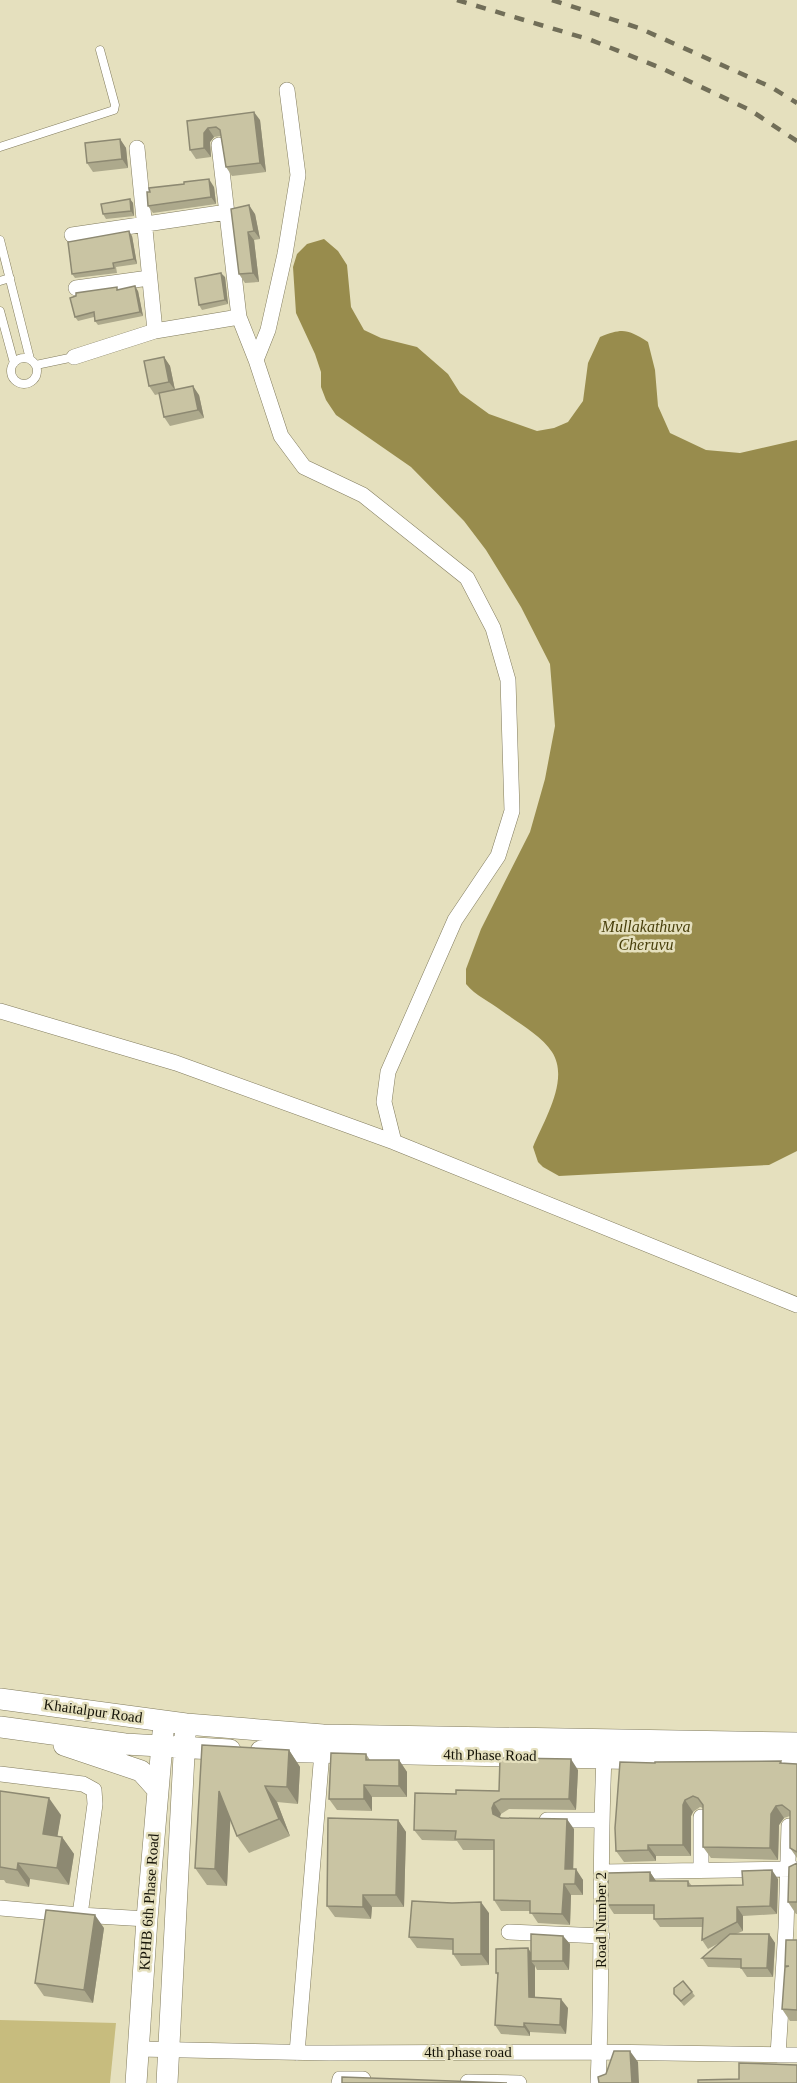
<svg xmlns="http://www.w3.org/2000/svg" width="797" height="2083" viewBox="0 0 797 2083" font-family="Georgia,serif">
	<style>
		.green { fill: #c7bc7e }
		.water { fill: #988c4d }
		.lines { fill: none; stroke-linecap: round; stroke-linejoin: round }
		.lane-casing { stroke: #827c5e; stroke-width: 9 }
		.street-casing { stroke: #827c5e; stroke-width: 16 }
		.secondary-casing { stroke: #827c5e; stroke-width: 22 }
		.lane { stroke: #fff; stroke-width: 8 }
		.street { stroke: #fff; stroke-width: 15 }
		.secondary { stroke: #fff; stroke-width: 21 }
		.rail { stroke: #716e58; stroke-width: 4.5; stroke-dasharray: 10 10; stroke-linecap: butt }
		.wall { fill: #ada98c }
		.shaded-wall { fill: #8d8972 }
		.building { fill: #c9c4a3; stroke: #8d8972; stroke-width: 1.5 }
		.labels { text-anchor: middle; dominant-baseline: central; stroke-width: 5; stroke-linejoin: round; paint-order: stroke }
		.street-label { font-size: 15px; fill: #161408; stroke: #e5e0be }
		.water-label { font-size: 16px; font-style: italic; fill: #483f0b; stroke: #e5e0be }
	</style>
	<rect width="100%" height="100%" fill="#e5e0be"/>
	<!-- green -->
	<path class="green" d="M0 2020 116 2023 110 2083H0Z"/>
	<!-- water -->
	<path class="water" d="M324 239 338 251 347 265 351 307 364 330 381 338 417 347 448 374 460 393 489 414 537 431 554 428 568 422 583 401 588 363 600 337C623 328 627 329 648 342L655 370 658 406 670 433 706 450 740 453 797 440V1151L769 1165 559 1176 543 1167 538 1162 533 1147C544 1120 570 1080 552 1052 542 1036 517 1022 502 1011 489 1001 476 996 466 984V969L481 929 530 832 545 779 555 726 550 664 521 607 486 550 464 521 411 467 336 415 326 400 321 387V372L315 354 296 313 293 267 297 254 307 244Z"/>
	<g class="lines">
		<!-- lane casing -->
		<g class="lane-casing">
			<path id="lane" d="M0 147 114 110 115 105 100 50
				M0 240 30 359
				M0 281 10 278
				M0 311 14 363
				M11 371a13 13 0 1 1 26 0a13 13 0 1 1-26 0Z
				M36 365 74 357"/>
		</g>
		<!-- street casing -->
		<g class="street-casing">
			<path id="street" d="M219 145 239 317 256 360 281 436 304 467 363 495 467 578 493 628 508 680 512 811 498 856 455 920 388 1072 384 1102 394 1142
				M137 148 155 331 239 317
				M72 235 227 212
				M76 288 149 278
				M74 357 155 331
				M256 360 268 330 285 254 298 175 287 90
				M0 1011 176 1063 394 1142 797 1305
				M0 1774 83 1784 94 1790 95 1804 80 1915
				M547 1820H601
				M701 1870V1817
				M602 1872 797 1869
				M0 1908 80 1915 147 1919
				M509 1932 602 1936
				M139 2049 329 2053 599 2052 797 2055
				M297 2053 322 1752
				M778 2055 786 1928 789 1826
				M468 2082 519 2083
				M339 2083 340 2079H363
				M598 2083C603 1975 599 1866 604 1758"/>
		</g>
		<!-- secondary casing -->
		<g class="secondary-casing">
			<path id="secondary" d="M0 1699 186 1724 323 1735 797 1743
				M0 1727 125 1744 230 1750
				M64 1745 141 1771 158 1790
				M261 1751 702 1760H797
				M136 2083 147 1919 163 1733
				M167 2083 185 1736"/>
		</g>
		<!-- lane -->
		<use href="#lane" class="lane"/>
		<!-- street -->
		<use href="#street" class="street"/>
		<!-- secondary -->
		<use href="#secondary" class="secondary"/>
		<!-- rail -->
		<path class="rail" d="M457 0 591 40 661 68 750 110 797 141
			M552 0 639 28 771 87 797 103"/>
	</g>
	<!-- wall -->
	<path class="wall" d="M260 120 266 172 232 176 226 167 221 136 214 137 210 142 211 157 196 159 190 150 187 121Z
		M120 139 126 148 128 168 93 172 87 163Z
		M214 187 216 204 153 213 148 206Z
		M130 199 133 203 134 216 106 219 103 214Z
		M231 209 255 214 260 239 254 240 259 282 245 283 239 274Z
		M132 236 137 264 116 267 117 273 75 278 72 274Z
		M225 277 228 304 202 310 199 305Z
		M118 290 138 291 143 316 98 325 95 321 94 317 78 321 75 317Z
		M164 357 170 366 175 390 199 395 204 418 170 426 164 417 159 394 155 395 149 386Z
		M202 1745 289 1750 300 1767 298 1804 277 1802 290 1836 249 1853 237 1836 230 1819 227 1886 207 1885 195 1868Z
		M366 1754 370 1760H399L407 1772V1797H372V1811L337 1810 329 1799Z
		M781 1761 782 1763 797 1764V1858L790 1848V1816L784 1818 779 1825 778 1860 711 1858 703 1847V1808L700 1807 693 1812 691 1816V1856H656V1861L624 1862 616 1851 655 1763Z
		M578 1770 576 1810 509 1809 501 1814 500 1817 574 1829 573 1869 583 1880V1895H571L570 1925 538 1923 530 1911H501L494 1900V1850H463L457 1841 422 1840 414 1830 456 1794 499 1791Z
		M0 1791 61 1815 57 1836 62 1837 74 1854 69 1885 30 1879 29 1887 6 1883 4 1880H0Z
		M398 1820 406 1832 404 1907H372L371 1919 335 1917 327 1906Z
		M797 1863V1914H796L788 1902Z
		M650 1872 656 1881H688L692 1886 743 1885 778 1879 777 1914 743 1916V1931L736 1934H769L775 1943 773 1977H747L741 1968 708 1967 702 1958 721 1942 708 1949 702 1940 703 1927H660L654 1919V1914H614L608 1905Z
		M489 1913V1965L461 1966 453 1954V1950L417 1948 409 1937Z
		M104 1928 93 2003 44 1996 35 1983Z
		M563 1936 570 1944 569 1970H537L535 1966V1997L568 2008 566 2034 530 2032V2036L501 2034 495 2025 498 1976 496 1973 531 1952Z
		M797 1940V2021H790L782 2009 786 1967 785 1966Z
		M692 1992 695 1996 684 2006 674 1994Z"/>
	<!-- shaded-wall -->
	<path class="shaded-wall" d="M254 112 260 120 266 172 260 163Z
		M208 128 214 137 210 142 211 157 204 148V133Z
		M120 139 126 148 128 168 122 159Z
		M209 179 214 187 216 204 211 197Z
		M130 199 133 203 134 216 131 211Z
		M249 205 255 214 260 239 254 231Z
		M129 231 132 236 137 264 134 259Z
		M248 232 254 240 259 282 253 273Z
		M221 273 225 277 228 304 225 300Z
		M135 286 138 291 143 316 140 312Z
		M164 357 170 366 175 390 169 382Z
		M193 386 199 395 204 418 198 410Z
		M289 1750 300 1767 298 1804 287 1787Z
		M571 1759 578 1770 576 1810 569 1799Z
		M399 1760 407 1772V1797L399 1786Z
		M364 1785 372 1797V1811L364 1799Z
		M265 1786 277 1802 290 1836 279 1819Z
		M219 1791 231 1808 227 1886 215 1869Z
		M49 1798 61 1815 55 1851 43 1834Z
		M685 1800 693 1812 691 1816V1856L683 1845V1805Z
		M494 1803 501 1814 499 1818 493 1814 492 1808Z
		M776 1806 784 1818 779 1825 778 1860 770 1848 771 1814Z
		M567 1819 574 1829 573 1880 565 1869Z
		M398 1820 406 1832 404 1907 396 1895Z
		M62 1837 74 1854 69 1885 57 1868Z
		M648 1845 656 1856V1861L648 1850Z
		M18 1863 30 1879 29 1887 17 1870Z
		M576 1869 583 1880V1895L575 1884Z
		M772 1870 778 1879 777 1914 770 1906Z
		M650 1872 656 1881H650Z
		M564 1884 571 1895 570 1925 562 1914Z
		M363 1895 372 1907 371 1919 363 1907Z
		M481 1902 489 1913V1965L481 1954Z
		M737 1907 743 1916V1931L737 1922Z
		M95 1915 104 1928 93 2003 84 1990Z
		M769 1934 775 1943 773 1977 767 1968Z
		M563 1936 570 1944 569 1970 563 1961Z
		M528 1948 534 1957 531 1961 535 1966V2006L529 1997Z
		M561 1999 568 2008 566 2034 560 2025Z
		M524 2023 530 2032V2036L524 2027Z
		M630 2051 638 2062 639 2083H632Z"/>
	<!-- building -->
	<path class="building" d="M254 112 260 163 226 167 220 130 216 127 208 128 204 133V148L190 150 187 121Z
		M120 139 122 159 87 163 85 143Z
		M209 179 211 197 148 206 147 192H150L149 188 184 184V182Z
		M130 199 131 211 103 214 101 204Z
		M249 205 254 231 248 232 253 273 239 274 231 209Z
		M129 231 134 259 113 263 114 268 72 274 68 242Z
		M221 273 225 300 199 305 195 278Z
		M135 286 140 312 95 321 94 312 75 317 70 298 76 296V293L117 287V290Z
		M164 357 169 382 149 386 144 361Z
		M193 386 198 410 164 417 159 393Z
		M202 1745 289 1750 287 1787 265 1786 279 1819 237 1836 219 1791 215 1869 195 1868Z
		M331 1753 366 1754V1760H399V1786L364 1785V1799H329Z
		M500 1758 571 1759 569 1799H501L494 1803 492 1808 493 1814 501 1818 567 1819 565 1869H576L575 1884H564L562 1914 530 1913V1901L494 1900V1840L455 1839 456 1831 414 1830 415 1793 456 1794V1790L499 1791Z
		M781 1761 780 1763 797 1764V1852L790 1848V1811L782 1805 776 1806 771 1814 770 1848 703 1847V1805L698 1798 693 1796 685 1800 683 1805V1845H648V1850L616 1851 615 1828 620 1762 655 1763V1762Z
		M0 1791 49 1798 43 1834 62 1837 57 1868 18 1863 17 1870 0 1867Z
		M328 1818 398 1820 396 1895H363V1907L327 1906Z
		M797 1863V1902H788L789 1867Z
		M772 1870 770 1906 737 1907V1922L702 1940 703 1918 654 1919V1905H608V1873L650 1872V1881H688V1886L743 1885 742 1871Z
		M412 1901 452 1903 481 1902V1954H453V1939L409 1937Z
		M46 1910 95 1915 84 1990 35 1983Z
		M531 1934 563 1936V1961H531Z
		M730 1934H769L767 1968H741V1959L702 1958Z
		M786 1940H797V2010L782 2009 785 1967 789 1966H785Z
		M528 1948 529 1997 561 1999 560 2025 524 2023V2027L495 2025 498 1973H496V1949Z
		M683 1981 692 1992 681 2001 674 1994V1988Z
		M614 2051H630L632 2083H599L598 2077 606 2074Z
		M739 2063 797 2065V2083H698V2080L739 2079Z
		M342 2077 507 2083H342Z"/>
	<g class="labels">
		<!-- street labels -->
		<g class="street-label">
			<text transform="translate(93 1711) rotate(8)">Khaitalpur Road</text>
			<text transform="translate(490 1755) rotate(1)">4th Phase Road</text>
			<text transform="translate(149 1902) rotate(-86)">KPHB 6th Phase Road</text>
			<text transform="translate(601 1920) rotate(-90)">Road Number 2</text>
			<text x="468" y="2052">4th phase road</text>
		</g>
		<!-- water labels -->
		<g class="water-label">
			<text x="646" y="926">Mullakathuva<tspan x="646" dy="18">Cheruvu</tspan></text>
		</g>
	</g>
</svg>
